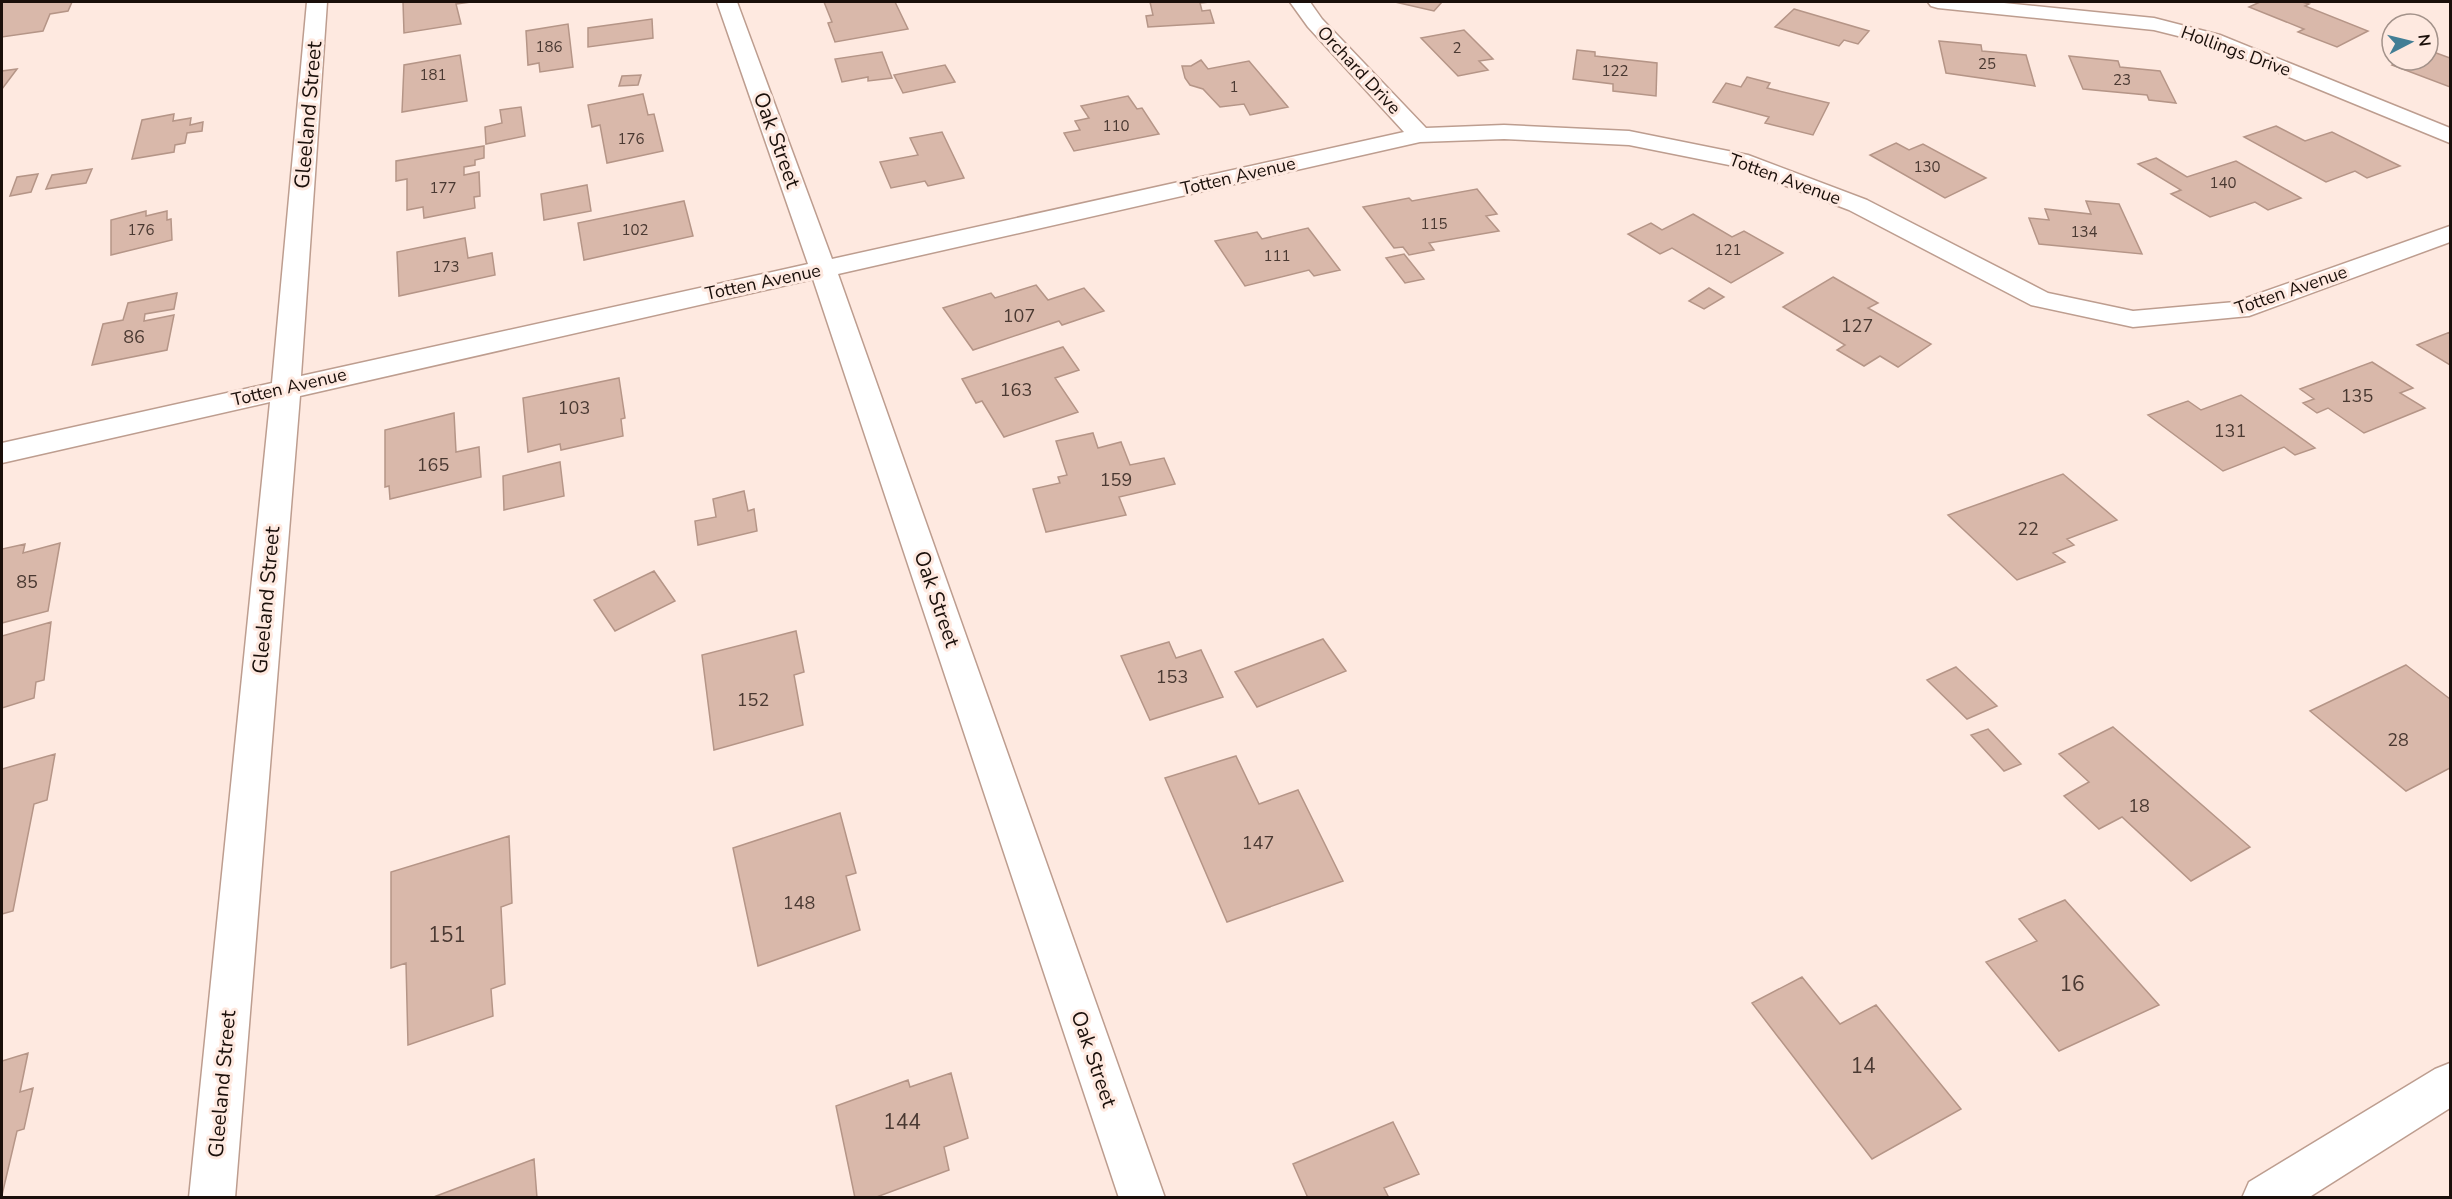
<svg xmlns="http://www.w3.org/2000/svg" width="2452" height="1199" viewBox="0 0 2452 1199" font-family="'Nunito Sans',sans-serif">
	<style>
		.building { fill: #d9b8aa; stroke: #b59587; stroke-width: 1.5 }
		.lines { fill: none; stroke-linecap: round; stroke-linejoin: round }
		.minor-casing { stroke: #bd9d8f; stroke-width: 3 }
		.minor { fill: #fff; fill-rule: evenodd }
		.labels { text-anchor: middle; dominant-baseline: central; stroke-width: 6; stroke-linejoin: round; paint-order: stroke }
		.far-number-label { font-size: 15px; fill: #4a3932 }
		.far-street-label { font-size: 18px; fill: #1a0f0a; stroke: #fee9e0 }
		.number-label { font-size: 18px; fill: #4a3932 }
		.street-label { font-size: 21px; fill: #1a0f0a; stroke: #fee9e0 }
		.near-number-label { font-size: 21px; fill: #4a3932 }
	</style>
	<rect width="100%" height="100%" fill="#fee9e0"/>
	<!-- building -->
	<path class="building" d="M2 2H72L68 11 50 14 43 31 2 37Z
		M403 2H471L456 4 461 24 404 33Z
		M824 2H895L908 29 835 42 828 23 832 22Z
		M1150 2H1210L1200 3 1202 11 1210 10 1214 23 1148 27 1146 16 1153 15Z
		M1395 2H1442L1434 11Z
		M2260 2H2302L2309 4 2305 6 2368 31 2337 47 2298 32 2304 29 2249 7Z
		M1794 9 1869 31 1858 44 1844 40 1839 46 1775 27Z
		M652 19 653 38 588 47V28Z
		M568 24 573 67 540 72 539 63 528 65 526 31Z
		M1464 30 1493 59 1479 61 1488 70 1458 76 1421 38Z
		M1939 41 1981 45 1982 51 2026 55 2035 86 1946 73Z
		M1577 50 1595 52V56L1657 63 1656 96 1613 91V84L1573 79Z
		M2428 50 2450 58V87L2392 65 2399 60H2428Z
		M882 52 892 78 868 81V77L842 82 835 59Z
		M460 55 467 101 402 112 404 65Z
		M2069 56 2118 61 2120 67 2160 71 2176 103 2149 100 2147 95 2083 89Z
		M1201 60 1208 69 1249 61 1288 107 1250 115 1244 104 1220 107 1203 89 1190 85 1185 78 1182 66H1191Z
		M945 65 955 82 903 93 894 75Z
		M17 69 2 89V71Z
		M641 75 638 85 619 86 622 76Z
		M1747 77 1770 83 1767 88 1829 103 1813 135 1765 123 1769 117 1713 102 1726 83 1741 87Z
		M643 94 648 115 654 114 663 151 607 163 600 125 592 127 588 105Z
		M1128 96 1137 109 1142 108 1159 134 1074 151 1064 133 1080 130 1075 121 1089 118 1081 106Z
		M521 107 525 136 486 144 485 127 502 123 500 110Z
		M174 114 173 121 191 118 190 125 203 122 202 131 187 133 185 143 175 145 174 152 132 159 142 120Z
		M2276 126 2305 141 2332 132 2400 166 2367 178 2355 171 2326 182 2244 137Z
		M942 132 964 178 928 186 925 181 891 188 880 162 918 155 910 138Z
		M1896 143 1909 150 1923 144 1986 178 1945 198 1870 155Z
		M484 146V158L475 160V165L464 167V175L479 172 480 196 474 197 475 208 424 218 423 207 407 210V179L396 181V161Z
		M2156 158 2187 177 2236 161 2301 198 2268 210 2255 202 2210 217 2171 194 2181 190 2138 164Z
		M92 169 86 183 46 189 52 175Z
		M38 174 31 192 10 196 17 177Z
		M587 185 591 211 544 220 541 194Z
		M1477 189 1497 214 1486 216 1499 231 1429 243 1434 250 1409 255 1403 247 1394 248 1363 207 1409 198 1412 201Z
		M684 201 693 236 584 260 578 223Z
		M2086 201 2119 204 2142 254 2039 244 2029 218 2049 220 2045 209 2091 214Z
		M146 211V216L167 211V220L171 219 172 240 111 255V220Z
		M1693 214 1732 237 1744 231 1783 253 1731 283 1672 248 1660 254 1628 234 1651 223 1662 230Z
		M1308 228 1340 270 1314 276 1309 270 1245 286 1215 241 1257 232 1262 239Z
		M465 238 468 258 492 253 495 275 399 296 397 252Z
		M1404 254 1424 279 1405 283 1386 258Z
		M1833 277 1878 303 1868 308 1931 344 1898 367 1880 356 1864 366 1837 350 1845 345 1783 307Z
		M1036 285 1048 300 1084 288 1104 311 1062 325 1059 321 973 350 943 308 991 293 995 298Z
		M1709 288 1724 297 1704 309 1689 301Z
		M177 293 174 309 145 314 144 321 174 315 167 350 92 365 103 324 123 320 128 303Z
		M2450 332V365L2417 345Z
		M1063 347 1079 370 1055 378 1078 412 1004 437 982 401 976 403 962 379Z
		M2372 362 2413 388 2400 393 2425 408 2364 433 2328 408 2317 413 2303 403 2314 399 2300 389Z
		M619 378 625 418 621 419 623 436 561 450 560 444 528 452 523 398Z
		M2241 395 2315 448 2295 455 2284 447 2223 471 2148 415 2188 401 2201 410Z
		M454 413 456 452 479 447 481 477 390 499 389 486 385 487V430Z
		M1093 433 1098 448 1121 442 1130 465 1164 458 1175 484 1119 497 1126 515 1046 532 1033 489 1060 483 1058 477 1067 475 1056 441Z
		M560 462 564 496 504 510 503 476Z
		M2063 474 2117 520 2067 539 2074 545 2053 553 2065 562 2017 580 1948 515Z
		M744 491 748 511 754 509 757 531 698 545 695 521 716 517 713 499Z
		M60 543 48 611 2 623V549L25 544 23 553Z
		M654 571 675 601 615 631 594 600Z
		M51 622 44 680 36 682 34 698 2 708V636Z
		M796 631 804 672 794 675 803 725 714 750 702 655Z
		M1323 639 1346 671 1257 707 1235 672Z
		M1169 642 1176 658 1201 650 1223 697 1150 720 1121 656Z
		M2406 665 2450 699V768L2406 791 2310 711Z
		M1956 667 1997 706 1967 719 1927 680Z
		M2113 727 2250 847 2191 881 2122 817 2099 829 2064 796 2089 782 2059 754Z
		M1988 729 2021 764 2004 771 1971 735Z
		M55 754 47 800 34 804 13 911 2 914V769Z
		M1236 756 1259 804 1298 790 1343 881 1227 922 1165 778Z
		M840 813 856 873 846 876 860 930 758 966 733 848Z
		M509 836 512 903 501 907 505 984 491 989 493 1016 408 1045 406 963 391 968V872Z
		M2065 900 2159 1005 2059 1051 1986 962 2037 941 2019 919Z
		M1802 977 1840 1024 1876 1005 1961 1109 1872 1159 1752 1003Z
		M28 1053 20 1092 33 1088 24 1129 17 1131 2 1195V1061Z
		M951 1073 968 1138 944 1147 949 1170 874 1198H855L836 1106 908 1080 910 1087Z
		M1393 1122 1419 1174 1384 1188 1389 1198H1308L1293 1164Z
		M534 1159 537 1198H431Z"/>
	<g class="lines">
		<!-- minor casing -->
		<g class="minor-casing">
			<path id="minor" d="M307 2H327L301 376 808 264 717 2H737L832 259 1404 132 1308 27 1290 2H1310L1322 19 1426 128 1504 125 1629 131 1748 155 1867 200 2048 293 2133 311 2235 302 2450 226V242L2249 316 2133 327 2031 305 1849 210 1734 166 1629 145 1504 139 1420 142 838 274 1165 1198H1119L813 279 300 396 235 1198H189L270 402 2 463V443L272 383Z
				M1928 2H1994L2154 18 2220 35 2450 128V143L2206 43 2154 30 1938 8 1931 6Z
				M2450 1063V1108L2308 1198H2242L2249 1182 2435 1069Z"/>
		</g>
		<!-- minor -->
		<use href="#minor" class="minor"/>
	</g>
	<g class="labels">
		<!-- far-number labels -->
		<g class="far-number-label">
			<text x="549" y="47">186</text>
			<text x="1457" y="48">2</text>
			<text x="1987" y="64">25</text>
			<text x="1615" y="71">122</text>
			<text x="433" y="75">181</text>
			<text x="2122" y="80">23</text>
			<text x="1234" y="87">1</text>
			<text x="1116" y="126">110</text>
			<text x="631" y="139">176</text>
			<text x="1927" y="167">130</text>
			<text x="2223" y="183">140</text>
			<text x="443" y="188">177</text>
			<text x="1434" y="224">115</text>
			<text x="141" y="230">176</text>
			<text x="635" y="230">102</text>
			<text x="2084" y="232">134</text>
			<text x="1728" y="250">121</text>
			<text x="1277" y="256">111</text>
			<text x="446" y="267">173</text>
		</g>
		<!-- far-street labels -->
		<g class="far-street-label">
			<text transform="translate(2236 51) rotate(20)">Hollings Drive</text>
			<text transform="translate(1359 70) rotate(47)">Orchard Drive</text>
			<text transform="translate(1238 176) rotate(-13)">Totten Avenue</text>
			<text transform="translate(1785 179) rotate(20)">Totten Avenue</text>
			<text transform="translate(763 282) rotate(-12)">Totten Avenue</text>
			<text transform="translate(2291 290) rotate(-19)">Totten Avenue</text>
			<text transform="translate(289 387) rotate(-13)">Totten Avenue</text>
		</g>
		<!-- number labels -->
		<g class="number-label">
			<text x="1019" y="316">107</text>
			<text x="1857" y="326">127</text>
			<text x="134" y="337">86</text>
			<text x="1016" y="390">163</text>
			<text x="2357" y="396">135</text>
			<text x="574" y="408">103</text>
			<text x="2230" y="431">131</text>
			<text x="433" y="465">165</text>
			<text x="1116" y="480">159</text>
			<text x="2028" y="529">22</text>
			<text x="27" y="582">85</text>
			<text x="1172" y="677">153</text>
			<text x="753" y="700">152</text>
			<text x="2398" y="740">28</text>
			<text x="2139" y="806">18</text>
			<text x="1258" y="843">147</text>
			<text x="799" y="903">148</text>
		</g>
		<!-- street labels -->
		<g class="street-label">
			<text transform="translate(308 115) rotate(-85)">Gleeland Street</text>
			<text transform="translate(777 140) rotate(70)">Oak Street</text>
			<text transform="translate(937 599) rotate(71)">Oak Street</text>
			<text transform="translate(266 600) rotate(-85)">Gleeland Street</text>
			<text transform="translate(1094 1059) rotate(71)">Oak Street</text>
			<text transform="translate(222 1084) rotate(-85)">Gleeland Street</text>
		</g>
		<!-- near-number labels -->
		<g class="near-number-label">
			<text x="447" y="935">151</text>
			<text x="2072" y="984">16</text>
			<text x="1863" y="1066">14</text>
			<text x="902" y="1122">144</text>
		</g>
	</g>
	<!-- border -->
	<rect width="2452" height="1199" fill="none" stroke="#1a0f0a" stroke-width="6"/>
	<!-- north arrow -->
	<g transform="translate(2410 42) rotate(83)"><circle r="28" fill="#fee9e0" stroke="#a3928a" stroke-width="1.5"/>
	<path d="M0-4.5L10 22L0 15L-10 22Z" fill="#427e95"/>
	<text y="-9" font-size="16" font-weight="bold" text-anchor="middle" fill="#1a0f0a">N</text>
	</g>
</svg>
